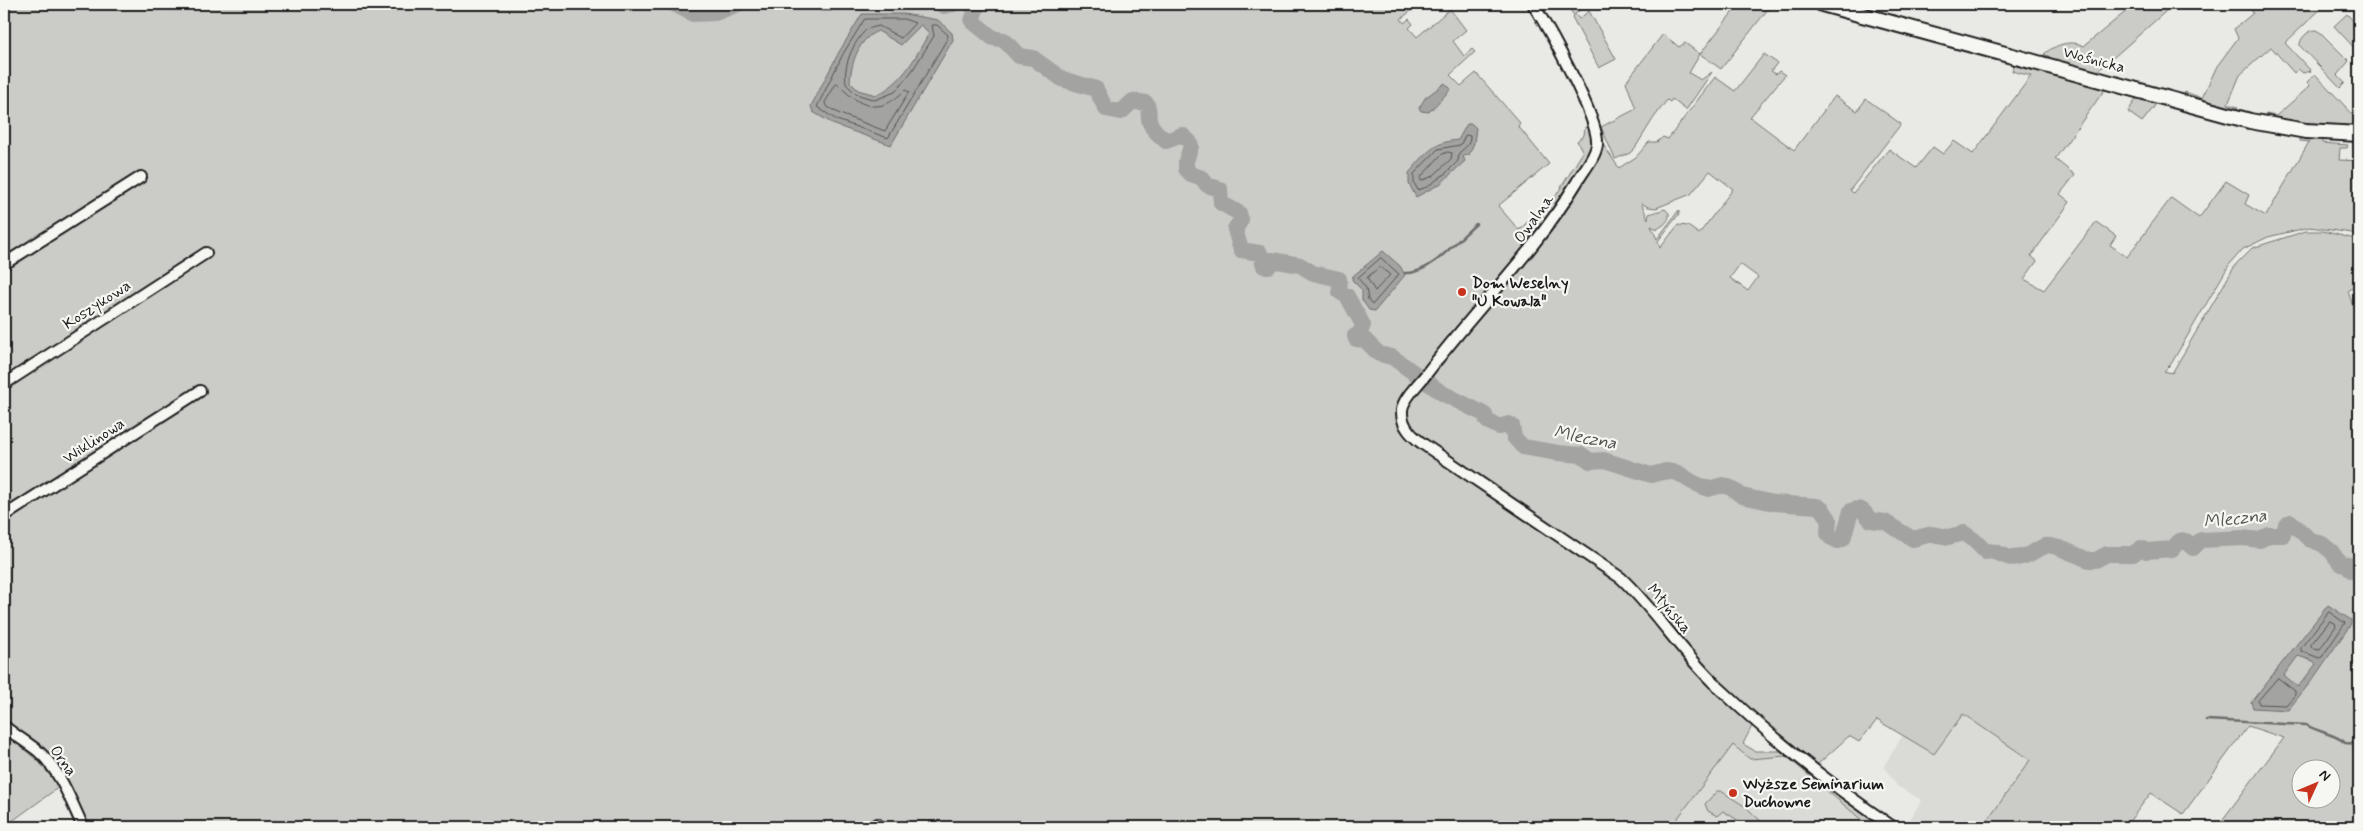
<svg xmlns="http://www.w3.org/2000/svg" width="2363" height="831" viewBox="0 0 2363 831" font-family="Mynerve,sans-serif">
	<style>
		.built { fill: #dadad6 }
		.green { fill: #cbcbc7; stroke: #747472; fill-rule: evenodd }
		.water { fill: #a3a3a1; stroke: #6d6d6c; fill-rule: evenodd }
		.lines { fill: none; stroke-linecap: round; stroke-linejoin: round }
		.shore { stroke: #525251; stroke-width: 1 }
		.stream { stroke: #6d6d6c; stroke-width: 2.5 }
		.river { stroke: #a3a3a1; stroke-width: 16 }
		.street-casing { stroke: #1c1c1c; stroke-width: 14 }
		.secondary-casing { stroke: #1c1c1c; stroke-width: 18 }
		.street { stroke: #f6f6f2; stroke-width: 10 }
		.secondary { stroke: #f6f6f2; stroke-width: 14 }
		.poi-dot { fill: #c8321e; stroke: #f6f6f2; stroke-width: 2 }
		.labels { text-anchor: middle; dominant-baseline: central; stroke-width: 4.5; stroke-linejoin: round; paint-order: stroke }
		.street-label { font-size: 16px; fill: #1c1c1c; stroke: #f6f6f2 }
		.poi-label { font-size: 16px; font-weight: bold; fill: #1c1c1c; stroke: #f6f6f2; text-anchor: start }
		.water-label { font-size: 18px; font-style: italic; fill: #525251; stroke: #f6f6f2 }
	</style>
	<rect width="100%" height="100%" fill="#e9e9e5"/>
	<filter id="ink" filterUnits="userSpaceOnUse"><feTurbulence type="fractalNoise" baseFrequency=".02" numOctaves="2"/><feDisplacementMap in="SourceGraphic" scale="10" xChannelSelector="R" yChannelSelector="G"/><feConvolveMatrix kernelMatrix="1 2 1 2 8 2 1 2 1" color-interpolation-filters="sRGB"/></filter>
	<g filter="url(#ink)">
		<!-- built -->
		<path class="built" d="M1963 714 2031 760 1983 827H1905L1922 800 1897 786 1884 766 1903 735 1934 754Z
			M1733 744 1751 759 1786 756 1870 827H1610Z"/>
		<!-- green -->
		<path class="green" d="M4 4H1417L1418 5 1401 19 1404 23 1409 19 1413 24 1409 28 1417 37 1450 9 1466 30 1453 41 1464 56 1472 49 1475 52 1450 75 1461 86 1476 73 1520 123 1518 126 1549 164 1498 206 1519 230 1537 213 1547 218 1533 238 1524 236 1532 243 1600 140 1619 168 1636 157 1649 142H1657L1663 137 1668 139 1715 77 1735 91 1764 54 1777 63 1771 71 1776 74 1779 71 1785 75 1750 117 1794 150 1835 96 1857 111 1866 99 1901 124 1850 190 1853 193 1889 149 1916 168 1933 147 1943 154 1954 141 1973 154 2031 76 2012 71 2014 64 2105 89 2055 159 2075 175 2060 194 2070 202 2031 256 2037 261 2024 279 2044 290 2096 222 2116 236 2110 245 2127 257 2171 198 2199 218 2226 181 2249 195 2245 204 2266 216 2309 142 2300 141V137L2322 140V143L2348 145 2347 148H2340L2339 160 2359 161V234L2310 227 2268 237 2243 249 2229 265 2171 364 2164 371 2172 373 2236 264 2252 248 2306 231H2323L2359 240V284L2348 291 2359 325V827H2217L2284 738 2248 726 2183 814 2151 793 2125 827H1983L2030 760 1963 714 1934 754 1877 720 1859 742 1849 736 1817 765 1755 713 1750 719 1754 722 1743 744 1755 751H1787L1834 791 1885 827H1870L1786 756 1750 759 1733 745 1671 827H87L65 782 4 721ZM1710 171 1733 189 1699 234 1688 226 1678 225 1660 248 1658 241 1679 214V210L1657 239 1651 226 1657 229C1664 225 1670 221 1669 213L1665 209 1649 214 1648 219 1641 203 1648 207 1656 208 1691 194ZM1740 264 1758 277 1748 291 1730 278ZM2300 768H2330V798H2300Z
			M1565 4H1587L1575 14 1579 19 1589 11 1616 59 1599 68 1572 17 1574 15Z
			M1739 4H1772L1721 69 1700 54 1689 73 1701 80 1712 72 1686 110 1672 99 1670 102 1667 100 1653 119 1635 148 1630 153 1615 159 1601 127 1636 109 1626 82 1663 34 1679 47 1685 43 1700 54Z
			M2135 4H2174L2097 72 2042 57 2043 55 2050 57 2044 54C2055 45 2070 39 2084 46Z
			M2256 4H2326L2285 43 2311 71 2303 73 2298 69 2294 73 2271 47 2240 75 2228 104 2238 107 2236 110 2183 96 2185 92 2202 98 2217 66 2238 38 2234 29 2253 13 2251 9Z
			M2347 14 2359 27V53L2334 26Z
			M2316 30 2321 33 2349 61 2337 75 2345 83 2340 88 2300 46C2299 39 2308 30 2316 30Z
			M2315 74 2359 121V128L2296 123 2265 117 2266 114 2276 116 2310 86 2307 82Z
			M2137 97 2155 102 2154 107 2142 122 2128 112Z
			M1585 127H1589L1592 140 1590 149 1554 211 1551 210 1549 207 1583 152 1577 141 1584 135Z
			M4 732 39 762 59 787 4 827Z
			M1717 791H1721L1746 807 1767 827H1749L1723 811 1717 816 1708 811 1705 804Z"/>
		<!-- water -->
		<path class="water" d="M862 14H904L938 20 952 33 953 40 891 145 835 125 813 112 811 106 839 52ZM921 25 929 33C915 58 903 83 876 95L858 90 850 82C851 63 859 38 878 31L901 45Z
			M1445 83 1451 89 1429 112 1421 111 1419 108 1425 98Z
			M1467 124H1472L1476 128 1474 143 1469 155 1463 156 1465 161 1440 184 1416 197 1409 184V173C1425 155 1432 142 1458 140Z
			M1383 251 1400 266 1405 275 1375 311 1369 310 1362 300V290L1352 280 1353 276Z
			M2328 605 2351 620V624L2313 679 2288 710 2253 708 2251 702ZM2298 656 2313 661 2316 664 2298 687 2284 675Z"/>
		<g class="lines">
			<!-- shore -->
			<path class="shore" d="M865 19H904L915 23 901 38 879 26 867 29C853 42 843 65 846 84L856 94 875 100 895 92 912 71 934 36 932 25H937L948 35 947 39 888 138 837 120 817 107 843 54Z
				M837 83C859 107 879 117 905 90L909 92 885 131 840 114 826 106 825 103Z
				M1466 135 1470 136C1470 146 1465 147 1459 153L1458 161 1446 173 1427 187 1418 190 1414 183V174L1438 149 1460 145Z
				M1448 152 1452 153 1451 159 1433 176 1421 181V177L1441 155Z
				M1381 258 1399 274 1372 305 1368 300 1366 288 1358 278Z
				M1380 267 1390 275 1375 291 1367 278Z
				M2329 612 2345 623 2322 657 2319 658 2301 651V648Z
				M2330 621 2335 623 2336 626 2320 649 2312 648 2311 645Z
				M2278 678 2295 691V695L2286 705 2259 704 2258 701Z"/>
			<!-- stream -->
			<path class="stream" d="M1405 273C1430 275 1458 239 1476 224
				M2206 720 2306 725C2316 731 2340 736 2345 743L2359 744"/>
			<!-- river -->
			<path class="river" d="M674 4 693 14 715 13 738 4
				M824 4H829
				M941 4 944 6 953 4
				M970 4 976 9 972 21 993 38 1004 40 1019 56 1033 58 1062 79 1096 89 1106 109 1121 112 1133 101 1146 103C1150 109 1148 113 1149 119 1150 128 1160 136 1166 141L1182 135 1189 141 1191 146 1186 161V169L1191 174 1202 178 1207 185 1220 189 1221 203 1239 213 1241 220 1235 229 1241 250 1260 253 1264 266H1269L1272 260 1300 265 1313 273 1339 279 1340 292 1347 296 1363 325 1360 333 1355 336 1356 339 1365 340 1379 354 1392 357 1442 393 1480 412 1485 415 1487 421 1499 427 1509 424 1512 426 1514 437 1523 447 1558 453 1582 455 1590 461 1604 460 1651 475 1666 471 1678 473 1692 482 1708 489 1723 485 1731 488 1742 496 1774 503 1817 506 1823 510 1829 519 1828 533 1830 537 1838 541 1843 539 1851 511C1862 505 1865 514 1871 520L1885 522 1913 539 1932 534 1948 537 1964 533 1974 540 1986 552C1995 549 2003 557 2012 558 2027 558 2033 551 2045 546 2053 543 2080 557 2089 560H2096L2107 554H2133L2141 548 2147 551 2172 549C2182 538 2181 537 2193 548L2201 540 2243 538 2260 540 2269 535H2283L2286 525 2291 522 2309 539 2322 544 2331 551 2340 563 2348 564 2351 570 2359 573"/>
			<!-- street casing -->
			<g class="street-casing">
				<path id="street" d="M1533 4C1548 28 1600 120 1597 145 1595 158 1583 171 1577 182 1534 253 1477 307 1427 373 1420 383 1403 398 1402 410 1401 426 1412 436 1423 444L1621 578C1656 611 1682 653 1717 686 1771 737 1832 786 1893 827
					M4 264 141 177
					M4 384 206 253
					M4 516 200 391
					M4 726C14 735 27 742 38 751 60 770 71 801 83 827
					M872 827 877 824 879 827"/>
			</g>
			<!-- secondary casing -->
			<g class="secondary-casing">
				<path id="secondary" d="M1822 4 2250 121 2306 131 2359 134"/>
			</g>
			<!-- street -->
			<use href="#street" class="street"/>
			<!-- secondary -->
			<use href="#secondary" class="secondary"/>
		</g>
	</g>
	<!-- markers -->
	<g class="poi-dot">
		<circle cx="1462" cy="292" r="5"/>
		<circle cx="1733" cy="793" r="5"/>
	</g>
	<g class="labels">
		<!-- street labels -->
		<g class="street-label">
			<text transform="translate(2094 60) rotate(15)">Wośnicka</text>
			<text transform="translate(1534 219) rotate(-54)">Owalna</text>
			<text transform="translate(97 305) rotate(-33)">Koszykowa</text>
			<text transform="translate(94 441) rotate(-33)">Wiklinowa</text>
			<text transform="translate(1669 609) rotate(50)">Młyńska</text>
			<text transform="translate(63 761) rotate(54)">Orna</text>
		</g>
		<!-- poi labels -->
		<g class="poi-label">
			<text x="1472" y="283">Dom Weselny<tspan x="1472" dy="18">"U Kowala"</tspan></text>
			<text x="1743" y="784">Wyższe Seminarium<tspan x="1743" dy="18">Duchowne</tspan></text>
		</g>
		<!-- water labels -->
		<g class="water-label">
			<text transform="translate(1585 438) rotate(11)">Mleczna</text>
			<text transform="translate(2235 519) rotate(-6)">Mleczna</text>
		</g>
	</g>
	<!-- margin -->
	<rect width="2363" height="831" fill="none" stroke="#f6f6f2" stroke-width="20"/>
	<rect x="10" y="10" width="2343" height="811" fill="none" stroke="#1c1c1c" stroke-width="2" filter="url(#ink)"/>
	<!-- north arrow -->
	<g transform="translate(2316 784) rotate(46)"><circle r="24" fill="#f6f6f2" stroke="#9f9f9c"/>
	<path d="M0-4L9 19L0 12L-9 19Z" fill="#c8321e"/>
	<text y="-8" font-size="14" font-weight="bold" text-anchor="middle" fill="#1c1c1c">N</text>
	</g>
</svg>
